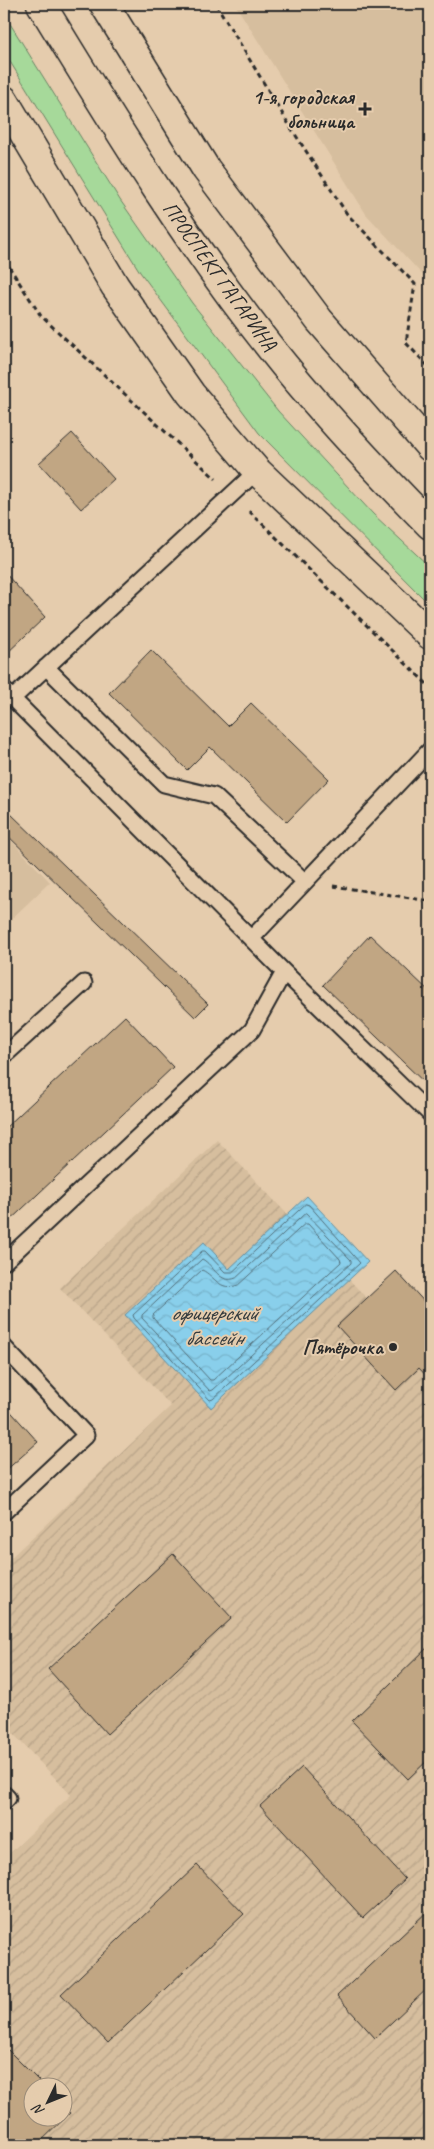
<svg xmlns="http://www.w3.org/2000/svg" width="434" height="2149" viewBox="0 0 434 2149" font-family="Caveat,sans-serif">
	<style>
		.built { fill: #d6be9e }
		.industrial { fill: url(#industrial-furrows); fill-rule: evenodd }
		.green { fill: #a6d99a; stroke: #688262 }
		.water { fill: url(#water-waves); stroke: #638d9e }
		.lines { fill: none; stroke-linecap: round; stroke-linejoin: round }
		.shore { stroke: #516d78; stroke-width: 1 }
		.building { fill: #c1a683; stroke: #2b2b2b }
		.service-casing { stroke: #2b2b2b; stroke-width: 19 }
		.minor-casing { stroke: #2b2b2b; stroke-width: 31 }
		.primary-casing { stroke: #2b2b2b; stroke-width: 31 }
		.path { stroke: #2b2b2b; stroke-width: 3; stroke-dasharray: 5 4; stroke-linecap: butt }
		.service { stroke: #e5ccad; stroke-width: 15 }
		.minor { stroke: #e5ccad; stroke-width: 28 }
		.primary { stroke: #e5ccad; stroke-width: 28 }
		.poi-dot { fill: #2b2b2b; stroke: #e5ccad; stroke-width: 2 }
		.labels { text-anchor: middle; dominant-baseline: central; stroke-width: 4; stroke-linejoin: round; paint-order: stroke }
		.poi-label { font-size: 21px; font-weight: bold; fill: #2b2b2b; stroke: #e5ccad; text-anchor: end }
		.street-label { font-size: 21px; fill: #2b2b2b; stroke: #e5ccad }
		.water-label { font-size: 22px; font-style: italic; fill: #343b3e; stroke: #e5ccad }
	</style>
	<defs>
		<pattern id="industrial-furrows" width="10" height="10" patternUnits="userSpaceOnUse" patternTransform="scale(1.25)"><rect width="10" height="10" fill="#d6be9e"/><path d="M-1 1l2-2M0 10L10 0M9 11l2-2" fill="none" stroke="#b8a388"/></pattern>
		<pattern id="water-waves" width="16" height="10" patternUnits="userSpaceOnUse" patternTransform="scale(1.25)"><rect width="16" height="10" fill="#89cfeb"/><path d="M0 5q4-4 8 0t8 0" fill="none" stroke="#76b2ca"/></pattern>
	</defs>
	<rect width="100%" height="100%" fill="#e5ccad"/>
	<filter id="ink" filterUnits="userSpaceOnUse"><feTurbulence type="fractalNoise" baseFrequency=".02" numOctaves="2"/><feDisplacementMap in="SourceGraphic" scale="10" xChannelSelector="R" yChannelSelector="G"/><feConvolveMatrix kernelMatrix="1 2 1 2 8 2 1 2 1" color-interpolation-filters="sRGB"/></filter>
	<g filter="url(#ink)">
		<!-- built -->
		<path class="built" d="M235 4H430V283L366 214Z
			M4 833 50 882 4 926Z"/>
		<!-- industrial -->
		<path class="industrial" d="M217 1140 430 1365V2145H4V1859L71 1795 4 1724V1564L171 1406 60 1288ZM32 2086H62V2116H32Z"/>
		<!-- green -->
		<path class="green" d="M4 14 120 200 192 303 278 411 373 514 430 567V605L259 433 140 272 4 52Z"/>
		<!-- water -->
		<path class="water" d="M307 1196 368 1262 211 1408 125 1315 204 1242 229 1269Z"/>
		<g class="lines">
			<!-- shore -->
			<path class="shore" d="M306 1204 309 1205 360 1263 213 1399 210 1400 134 1318 133 1315 202 1251H205L225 1272H232Z
				M306 1213 351 1260V1263L213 1390 210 1391 142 1318V1315L202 1259C214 1265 219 1285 236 1278Z
				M305 1224H308L340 1259 341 1262 213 1380H210L153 1318V1315L202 1270C215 1276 219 1292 238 1285Z"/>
		</g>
		<!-- building -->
		<path class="building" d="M72 433 114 479 81 509 39 463Z
			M4 572 45 617 4 656Z
			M151 650 228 726 251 703 329 779 287 822 210 747 187 770 109 693Z
			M11 814 208 1004 195 1017 4 832V821Z
			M370 935 430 992V1088L323 985Z
			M125 1016 173 1067 4 1226V1129Z
			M396 1271 430 1308V1380L419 1368 396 1390 337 1326Z
			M4 1404 38 1442 4 1472Z
			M173 1554 232 1618 107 1734 48 1669Z
			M430 1645V1758L408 1779 352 1721Z
			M302 1767 405 1879 363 1918 260 1806Z
			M197 1865 244 1914 108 2043 61 1994Z
			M430 1909V1986L375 2038 337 1996Z
			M8 2050 44 2086H32V2116H62V2105L70 2113 37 2145H4V2055Z"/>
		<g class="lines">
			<!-- service casing -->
			<g class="service-casing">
				<path id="service" d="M46 667 164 784 214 796 305 882
					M4 690 284 972 430 1114
					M12 699 257 471
					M251 939 430 750
					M4 1056 84 983
					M4 1262 252 1030 284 972
					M4 1347 86 1435 4 1512
					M4 1794 8 1798 4 1802"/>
			</g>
			<!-- minor casing -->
			<g class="minor-casing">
				<path id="minor" d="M4 100 115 286 191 394 257 471 430 635"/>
			</g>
			<!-- primary casing -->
			<g class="primary-casing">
				<path id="primary" d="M41 4C116 127 193 253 284 365 330 421 380 474 430 525
					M104 4 206 169 319 320 430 447"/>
			</g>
			<!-- path -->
			<path class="path" d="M216 4 291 128 347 214 415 284 406 343 430 368
				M4 259 41 316 216 479
				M249 511 430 687
				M333 886 430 901"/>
			<!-- service -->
			<use href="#service" class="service"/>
			<!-- minor -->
			<use href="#minor" class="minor"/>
			<!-- primary -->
			<use href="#primary" class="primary"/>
		</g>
	</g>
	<!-- markers -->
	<g class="poi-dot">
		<path d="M362.5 101.5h5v5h5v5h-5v5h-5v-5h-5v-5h5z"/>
		<circle cx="393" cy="1347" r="5"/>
	</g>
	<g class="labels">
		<!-- poi labels -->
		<g class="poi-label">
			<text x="354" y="97">1-я городская<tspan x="354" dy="24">больница</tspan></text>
			<text x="383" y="1347">Пятёрочка</text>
		</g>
		<!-- street labels -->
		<g class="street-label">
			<text transform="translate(220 276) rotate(54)">ПРОСПЕКТ ГАГАРИНА</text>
		</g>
		<!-- water labels -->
		<g class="water-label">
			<text x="214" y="1313">офицерский<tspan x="214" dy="25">бассейн</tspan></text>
		</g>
	</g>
	<!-- margin -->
	<rect width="434" height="2149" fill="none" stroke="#e5ccad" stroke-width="20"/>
	<rect x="10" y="10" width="414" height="2129" fill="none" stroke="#2b2b2b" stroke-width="2" filter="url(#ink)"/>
	<!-- north arrow -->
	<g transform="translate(48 2102) rotate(227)"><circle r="24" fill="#e5ccad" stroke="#9b8c79"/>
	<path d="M0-4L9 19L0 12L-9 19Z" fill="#2b2b2b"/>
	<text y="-8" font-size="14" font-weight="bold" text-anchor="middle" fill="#2b2b2b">N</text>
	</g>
</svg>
